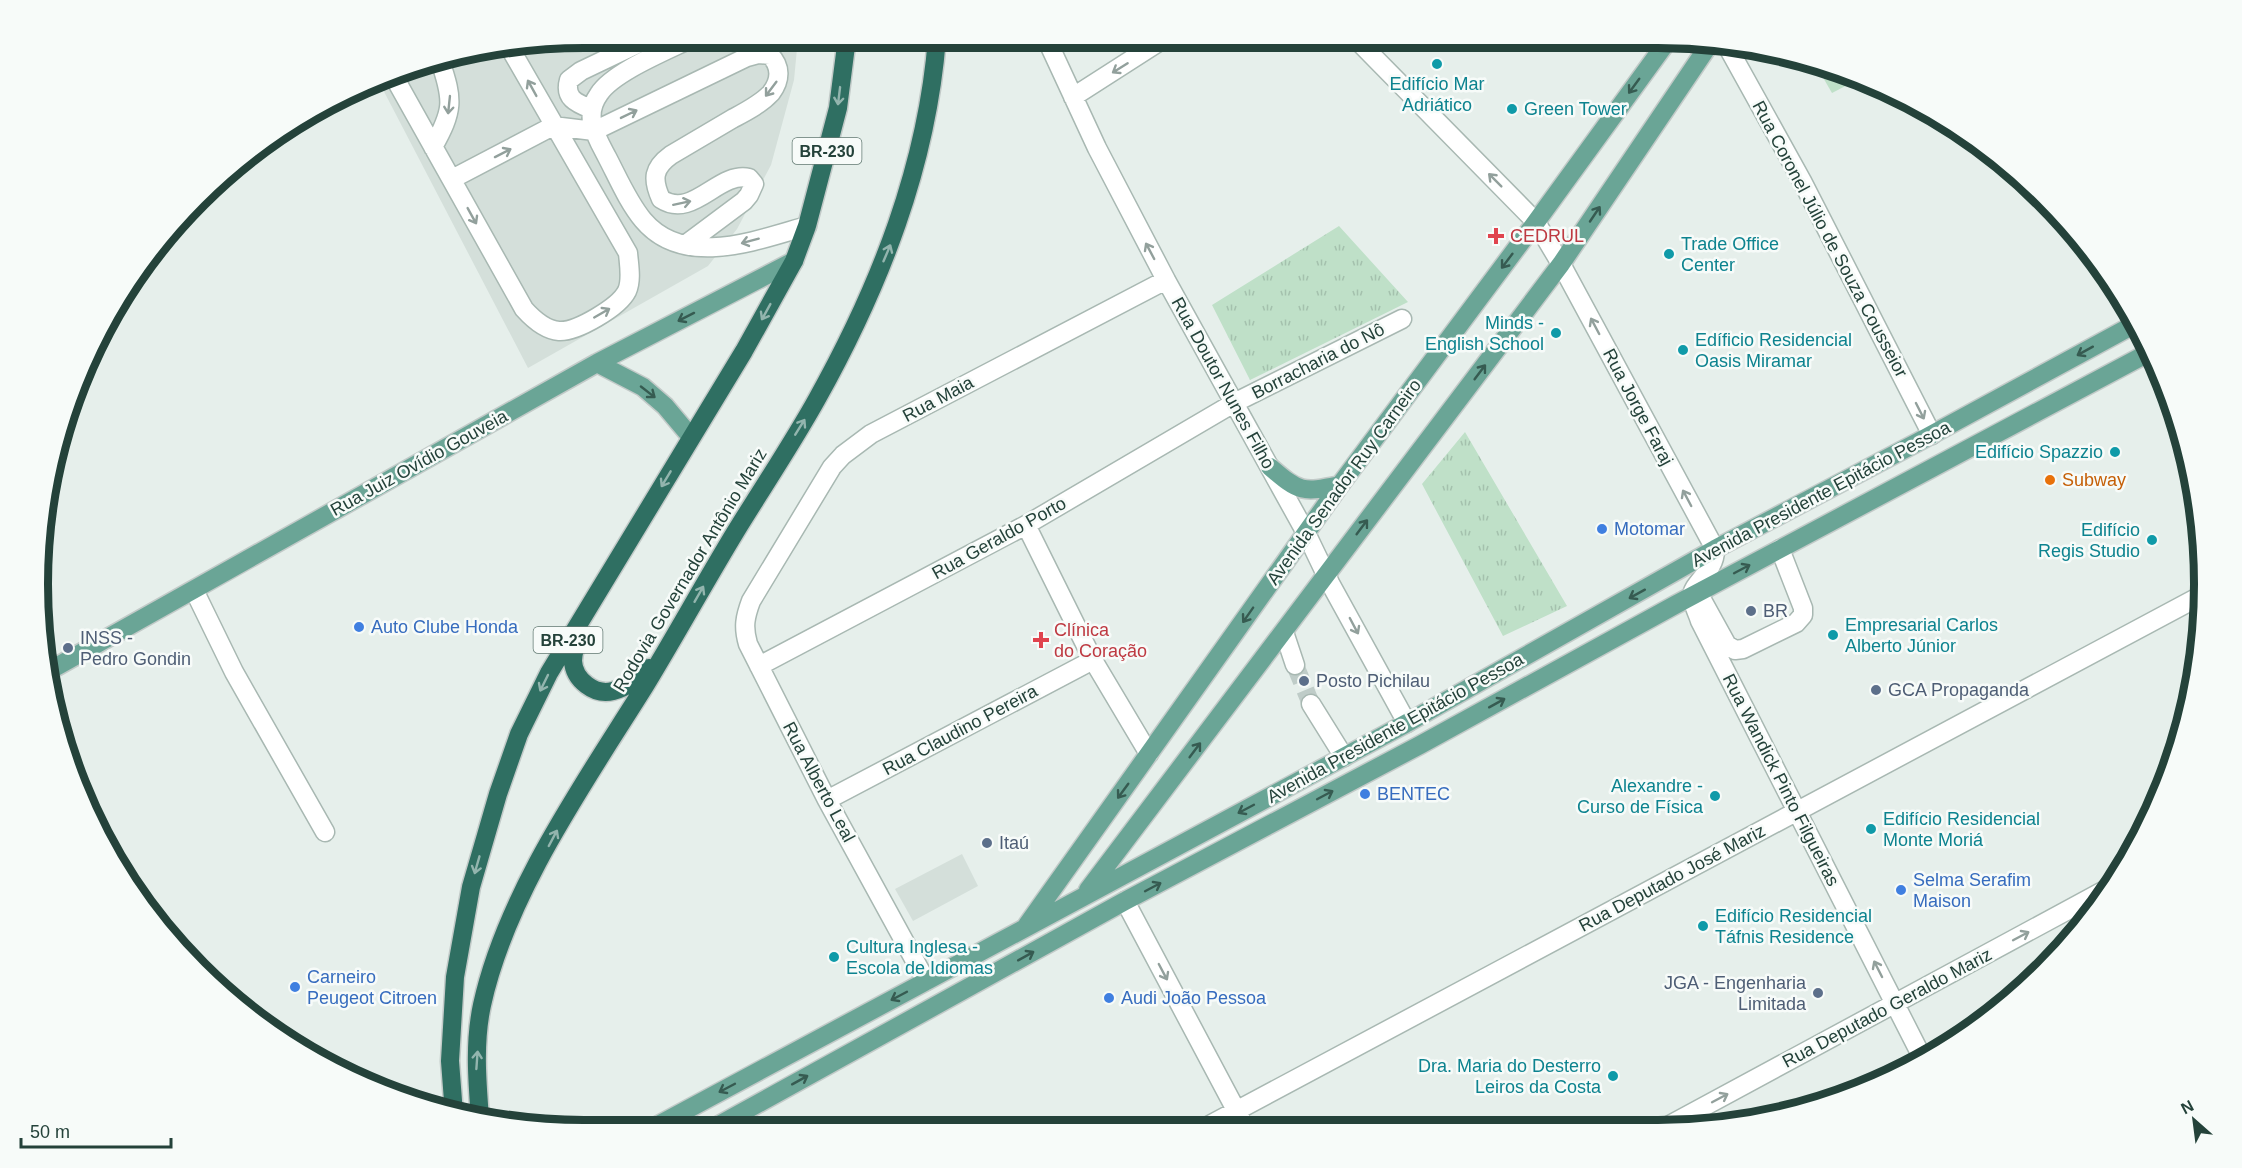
<svg xmlns="http://www.w3.org/2000/svg" width="2242" height="1168" viewBox="0 0 2242 1168" font-family="Arial,sans-serif">
	<style>
		.built { fill: #d4dfda }
		.grass { fill: url(#grass-tufts) }
		.pitch { fill: #bfe0c8 }
		.lines { fill: none; stroke-linecap: round; stroke-linejoin: round }
		.minor-tunnel { stroke: #bfccc8; stroke-width: 18; stroke-dasharray: 18 9; stroke-linecap: butt }
		.minor-casing { stroke: #a8b8b2; stroke-width: 21 }
		.major-casing { stroke: #c2cac8; stroke-width: 21 }
		.highway-casing { stroke: #c2cac8; stroke-width: 21 }
		.minor { stroke: #fff; stroke-width: 18 }
		.major { stroke: #6aa596; stroke-width: 18 }
		.highway { stroke: #2f6f62; stroke-width: 18 }
		.oneway { stroke: #92a09c }
		.oneway2 { stroke: #365b51 }
		.oneway3 { stroke: #93b5ae }
		.culture-dot { fill: #0f9aa8; stroke: #f7fbf9; stroke-width: 2 }
		.health-dot { fill: #e0444e; stroke: #f7fbf9; stroke-width: 2 }
		.food-dot { fill: #e8710a; stroke: #f7fbf9; stroke-width: 2 }
		.shop-dot { fill: #3f7fe0; stroke: #f7fbf9; stroke-width: 2 }
		.service-dot { fill: #5c6f8a; stroke: #f7fbf9; stroke-width: 2 }
		.labels { text-anchor: middle; dominant-baseline: central; stroke-width: 5; stroke-linejoin: round; paint-order: stroke }
		.shield { fill: #f7fbf9; stroke: #637a73; stroke-width: 1.5 }
		.shield-label { font-size: 16px; font-weight: bold; fill: #24423a }
		.culture-label { font-size: 18px; fill: #0d838f; stroke: #f7fbf9; text-anchor: start }
		.health-label { font-size: 18px; fill: #be3a42; stroke: #f7fbf9; text-anchor: start }
		.street-label { font-size: 18px; fill: #24423a; stroke: #f7fbf9 }
		.food-label { font-size: 18px; fill: #c56008; stroke: #f7fbf9; text-anchor: start }
		.shop-label { font-size: 18px; fill: #366cbe; stroke: #f7fbf9; text-anchor: start }
		.service-label { font-size: 18px; fill: #4e5e75; stroke: #f7fbf9; text-anchor: start }
		.rim { fill: none; stroke: #24423a; stroke-width: 8 }
	</style>
	<defs>
		<pattern id="grass-tufts" width="24" height="20" patternUnits="userSpaceOnUse" patternTransform="scale(1.5)"><rect width="24" height="20" fill="#bfe0c8"/><path d="M3 7l-1-3M5 7V3M7 7l1-3M15 17l-1-3M17 17v-4M19 17l1-3" fill="none" stroke="#a4c1ad"/></pattern>
	</defs>
	<rect width="100%" height="100%" fill="#e6efeb"/>
	<!-- built -->
	<path class="built" d="M584 38H798L794 80 771 165 737 229 708 266 528 368 379 82 408 67Z
		M962 854 978 886 913 921 895 889Z"/>
	<!-- grass -->
	<path class="grass" d="M1339 226 1408 302 1250 380 1212 305Z
		M1465 432 1567 606 1503 636 1422 484Z"/>
	<!-- pitch -->
	<path class="pitch" d="M1814 62 1859 79 1832 93Z"/>
	<g class="lines">
		<!-- minor-tunnel -->
		<path class="minor-tunnel" d="M1295 665 1311 704"/>
		<!-- minor casing -->
		<g class="minor-casing">
			<path id="minor" d="M692 38C668 50 613 72 599 94 583 116 596 136 607 157 618 178 628 202 643 220 684 269 757 240 807 226
				M1046 38 1097 148 1166 280 1306 533 1330 583 1407 723
				M1355 38 1536 222 1561 264 1715 549C1716 572 1691 583 1692 597 1693 605 1698 614 1700 621L1923 1059
				M1726 44 1802 181 1932 435
				M393 75 524 309C533 319 545 330 559 331 577 332 619 307 627 291 632 280 629 265 628 253L511 50
				M1073 97 1165 38
				M591 109C576 103 564 98 569 80L581 71 650 38
				M433 147C453 111 454 101 440 61
				M452 179 553 126 594 131 747 57 758 54 770 55C781 66 781 80 771 93 761 104 745 112 732 119 712 131 691 143 671 155 653 168 652 179 661 199 693 220 718 171 749 178L754 184 749 195 744 201 685 245
				M1026 525 1093 660 1149 754
				M194 590 234 672 325 832
				M1701 598 1727 645 1735 650 1743 649 1796 623 1803 615V608L1780 549
				M1284 632 1295 665
				M759 666 1026 525 1234 403 1402 319
				M1311 704 1344 757
				M827 800 1093 660
				M1125 901 1245 1127
				M926 981 827 800 748 644C743 627 745 617 751 601L832 467 843 455 871 434 1166 280
				M1668 1126 2105 890
				M1206 1127 2202 595"/>
		</g>
		<!-- major casing -->
		<g class="major-casing">
			<path id="major" d="M597 363 643 387 665 406 691 437
				M1270 467C1299 492 1302 493 1340 485
				M47 672 597 363 794 261
				M1088 890 1561 264 1711 42
				M1027 925 1340 485 1536 222 1669 39
				M651 1129 1407 723 1715 549 1918 442 2137 323
				M712 1129 1125 901 1420 745 1675 605 2150 352"/>
		</g>
		<!-- highway casing -->
		<g class="highway-casing">
			<path id="highway" d="M581 634C577 642 573 652 573 661 574 680 595 696 613 691 628 687 638 678 649 668
				M454 1114 450 1061 455 977 471 887 498 794 519 734 549 673 744 351 794 261 807 226 838 108 847 38
				M480 1118C477 1080 474 1042 482 1005 506 894 585 782 645 686 676 635 705 582 736 531 763 487 792 444 817 399 880 286 927 166 937 38"/>
		</g>
		<!-- minor -->
		<use href="#minor" class="minor"/>
		<!-- major -->
		<use href="#major" class="major"/>
		<!-- highway -->
		<use href="#highway" class="highway"/>
	</g>
	<!-- one-way arrows -->
	<defs><path id="oneway-shaft" d="M-6 0H5M1.5-3L5.5 0L1.5 3" fill="none" stroke-width="1.6" stroke-linecap="round" stroke-linejoin="round" transform="scale(1.5)"/></defs>
	<g class="oneway">
		<use href="#oneway-shaft" transform="translate(1120 68) rotate(148)"/>
		<use href="#oneway-shaft" transform="translate(532 88) rotate(-119)"/>
		<use href="#oneway-shaft" transform="translate(771 89) rotate(127)"/>
		<use href="#oneway-shaft" transform="translate(449 105) rotate(96)"/>
		<use href="#oneway-shaft" transform="translate(629 114) rotate(-26)"/>
		<use href="#oneway-shaft" transform="translate(503 153) rotate(-27)"/>
		<use href="#oneway-shaft" transform="translate(1495 180) rotate(-135)"/>
		<use href="#oneway-shaft" transform="translate(682 203) rotate(-12)"/>
		<use href="#oneway-shaft" transform="translate(472 216) rotate(61)"/>
		<use href="#oneway-shaft" transform="translate(750 241) rotate(165)"/>
		<use href="#oneway-shaft" transform="translate(1150 251) rotate(-118)"/>
		<use href="#oneway-shaft" transform="translate(602 313) rotate(-30)"/>
		<use href="#oneway-shaft" transform="translate(1595 326) rotate(-118)"/>
		<use href="#oneway-shaft" transform="translate(1920 411) rotate(63)"/>
		<use href="#oneway-shaft" transform="translate(1687 498) rotate(-118)"/>
		<use href="#oneway-shaft" transform="translate(1354 626) rotate(62)"/>
		<use href="#oneway-shaft" transform="translate(2021 936) rotate(-28)"/>
		<use href="#oneway-shaft" transform="translate(1878 969) rotate(-117)"/>
		<use href="#oneway-shaft" transform="translate(1163 972) rotate(62)"/>
		<use href="#oneway-shaft" transform="translate(1720 1098) rotate(-28)"/>
	</g>
	<g class="oneway2">
		<use href="#oneway-shaft" transform="translate(1634 86) rotate(126)"/>
		<use href="#oneway-shaft" transform="translate(1595 214) rotate(-56)"/>
		<use href="#oneway-shaft" transform="translate(1507 261) rotate(127)"/>
		<use href="#oneway-shaft" transform="translate(686 317) rotate(153)"/>
		<use href="#oneway-shaft" transform="translate(2085 351) rotate(151)"/>
		<use href="#oneway-shaft" transform="translate(1480 372) rotate(-53)"/>
		<use href="#oneway-shaft" transform="translate(648 392) rotate(38)"/>
		<use href="#oneway-shaft" transform="translate(1362 527) rotate(-53)"/>
		<use href="#oneway-shaft" transform="translate(1742 569) rotate(-28)"/>
		<use href="#oneway-shaft" transform="translate(1637 594) rotate(151)"/>
		<use href="#oneway-shaft" transform="translate(1248 615) rotate(125)"/>
		<use href="#oneway-shaft" transform="translate(1497 703) rotate(-29)"/>
		<use href="#oneway-shaft" transform="translate(1195 750) rotate(-53)"/>
		<use href="#oneway-shaft" transform="translate(1123 791) rotate(126)"/>
		<use href="#oneway-shaft" transform="translate(1325 795) rotate(-28)"/>
		<use href="#oneway-shaft" transform="translate(1246 809) rotate(152)"/>
		<use href="#oneway-shaft" transform="translate(1153 887) rotate(-28)"/>
		<use href="#oneway-shaft" transform="translate(1026 956) rotate(-29)"/>
		<use href="#oneway-shaft" transform="translate(899 996) rotate(152)"/>
		<use href="#oneway-shaft" transform="translate(800 1080) rotate(-29)"/>
		<use href="#oneway-shaft" transform="translate(727 1088) rotate(152)"/>
	</g>
	<g class="oneway3">
		<use href="#oneway-shaft" transform="translate(839 96) rotate(97)"/>
		<use href="#oneway-shaft" transform="translate(887 253) rotate(-67)"/>
		<use href="#oneway-shaft" transform="translate(766 312) rotate(119)"/>
		<use href="#oneway-shaft" transform="translate(800 427) rotate(-58)"/>
		<use href="#oneway-shaft" transform="translate(666 479) rotate(121)"/>
		<use href="#oneway-shaft" transform="translate(699 594) rotate(-60)"/>
		<use href="#oneway-shaft" transform="translate(544 683) rotate(116)"/>
		<use href="#oneway-shaft" transform="translate(553 838) rotate(-62)"/>
		<use href="#oneway-shaft" transform="translate(477 865) rotate(106)"/>
		<use href="#oneway-shaft" transform="translate(477 1060) rotate(-86)"/>
	</g>
	<!-- markers -->
	<g class="culture-dot">
		<circle cx="1437" cy="64" r="6"/>
		<circle cx="1512" cy="109" r="6"/>
		<circle cx="1669" cy="254" r="6"/>
		<circle cx="1556" cy="333" r="6"/>
		<circle cx="1683" cy="350" r="6"/>
		<circle cx="2115" cy="452" r="6"/>
		<circle cx="2152" cy="540" r="6"/>
		<circle cx="1833" cy="635" r="6"/>
		<circle cx="1715" cy="796" r="6"/>
		<circle cx="1871" cy="829" r="6"/>
		<circle cx="1703" cy="926" r="6"/>
		<circle cx="834" cy="957" r="6"/>
		<circle cx="1613" cy="1076" r="6"/>
	</g>
	<g class="health-dot">
		<path d="M1493 227h6v6h6v6h-6v6h-6v-6h-6v-6h6z"/>
		<path d="M1038 631h6v6h6v6h-6v6h-6v-6h-6v-6h6z"/>
	</g>
	<circle class="food-dot" cx="2050" cy="480" r="6"/>
	<g class="shop-dot">
		<circle cx="1602" cy="529" r="6"/>
		<circle cx="359" cy="627" r="6"/>
		<circle cx="1365" cy="794" r="6"/>
		<circle cx="1901" cy="890" r="6"/>
		<circle cx="295" cy="987" r="6"/>
		<circle cx="1109" cy="998" r="6"/>
	</g>
	<g class="service-dot">
		<circle cx="1751" cy="611" r="6"/>
		<circle cx="68" cy="648" r="6"/>
		<circle cx="1304" cy="681" r="6"/>
		<circle cx="1876" cy="690" r="6"/>
		<circle cx="987" cy="843" r="6"/>
		<circle cx="1818" cy="993" r="6"/>
	</g>
	<g class="labels">
		<!-- shield labels -->
		<g class="shield">
			<rect x="792.5" y="138" width="69" height="26" rx="4.5"/>
			<rect x="533.5" y="627" width="69" height="26" rx="4.5"/>
		</g>
		<g class="shield-label">
			<text x="827" y="151">BR-230</text>
			<text x="568" y="640">BR-230</text>
		</g>
		<!-- culture labels -->
		<g class="culture-label">
			<text x="1437" y="84" text-anchor="middle">Edifício Mar<tspan x="1437" dy="21">Adriático</tspan></text>
			<text x="1524" y="109">Green Tower</text>
			<text x="1681" y="244">Trade Office<tspan x="1681" dy="21">Center</tspan></text>
			<text x="1544" y="323" text-anchor="end">Minds -<tspan x="1544" dy="21">English School</tspan></text>
			<text x="1695" y="340">Edíficio Residencial<tspan x="1695" dy="21">Oasis Miramar</tspan></text>
			<text x="2103" y="452" text-anchor="end">Edifício Spazzio</text>
			<text x="2140" y="530" text-anchor="end">Edifício<tspan x="2140" dy="21">Regis Studio</tspan></text>
			<text x="1845" y="625">Empresarial Carlos<tspan x="1845" dy="21">Alberto Júnior</tspan></text>
			<text x="1703" y="786" text-anchor="end">Alexandre -<tspan x="1703" dy="21">Curso de Física</tspan></text>
			<text x="1883" y="819">Edifício Residencial<tspan x="1883" dy="21">Monte Moriá</tspan></text>
			<text x="1715" y="916">Edifício Residencial<tspan x="1715" dy="21">Táfnis Residence</tspan></text>
			<text x="846" y="947">Cultura Inglesa -<tspan x="846" dy="21">Escola de Idiomas</tspan></text>
			<text x="1601" y="1066" text-anchor="end">Dra. Maria do Desterro<tspan x="1601" dy="21">Leiros da Costa</tspan></text>
		</g>
		<!-- health labels -->
		<g class="health-label">
			<text x="1510" y="236">CEDRUL</text>
			<text x="1054" y="630">Clínica<tspan x="1054" dy="21">do Coração</tspan></text>
		</g>
		<!-- street labels -->
		<g class="street-label">
			<text transform="translate(1830 239) rotate(62)">Rua Coronel Júlio de Souza Cousseior</text>
			<text transform="translate(1318 361) rotate(-27)">Borracharia do Nô</text>
			<text transform="translate(1223 383) rotate(61)">Rua Doutor Nunes Filho</text>
			<text transform="translate(938 399) rotate(-28)">Rua Maia</text>
			<text transform="translate(1638 407) rotate(62)">Rua Jorge Faraj</text>
			<text transform="translate(419 463) rotate(-29)">Rua Juiz Ovídio Gouveia</text>
			<text transform="translate(1344 482) rotate(-54)">Avenida Senador Ruy Carneiro</text>
			<text transform="translate(1821 494) rotate(-28)">Avenida Presidente Epitácio Pessoa</text>
			<text transform="translate(999 538) rotate(-29)">Rua Geraldo Porto</text>
			<text transform="translate(690 570) rotate(-59)">Rodovia Governador Antônio Mariz</text>
			<text transform="translate(1395 728) rotate(-29)">Avenida Presidente Epitácio Pessoa</text>
			<text transform="translate(960 730) rotate(-28)">Rua Claudino Pereira</text>
			<text transform="translate(1781 780) rotate(63)">Rua Wandick Pinto Filgueiras</text>
			<text transform="translate(819 782) rotate(62)">Rua Alberto Leal</text>
			<text transform="translate(1672 878) rotate(-28)">Rua Deputado José Mariz</text>
			<text transform="translate(1887 1008) rotate(-28)">Rua Deputado Geraldo Mariz</text>
		</g>
		<!-- food labels -->
		<g class="food-label">
			<text x="2062" y="480">Subway</text>
		</g>
		<!-- shop labels -->
		<g class="shop-label">
			<text x="1614" y="529">Motomar</text>
			<text x="371" y="627">Auto Clube Honda</text>
			<text x="1377" y="794">BENTEC</text>
			<text x="1913" y="880">Selma Serafim<tspan x="1913" dy="21">Maison</tspan></text>
			<text x="307" y="977">Carneiro<tspan x="307" dy="21">Peugeot Citroen</tspan></text>
			<text x="1121" y="998">Audi João Pessoa</text>
		</g>
		<!-- service labels -->
		<g class="service-label">
			<text x="1763" y="611">BR</text>
			<text x="80" y="638">INSS -<tspan x="80" dy="21">Pedro Gondin</tspan></text>
			<text x="1316" y="681">Posto Pichilau</text>
			<text x="1888" y="690">GCA Propaganda</text>
			<text x="999" y="843">Itaú</text>
			<text x="1806" y="983" text-anchor="end">JGA - Engenharia<tspan x="1806" dy="21">Limitada</tspan></text>
		</g>
	</g>
	<!-- crop -->
	<path d="M0 0H2242V1168H0ZM584 48H1658A536 536 0 0 1 2194 584V584A536 536 0 0 1 1658 1120H584A536 536 0 0 1 48 584V584A536 536 0 0 1 584 48Z" fill="#f7fbf9" fill-rule="evenodd"/>
	<path class="rim" d="M584 48H1658A536 536 0 0 1 2194 584V584A536 536 0 0 1 1658 1120H584A536 536 0 0 1 48 584V584A536 536 0 0 1 584 48Z"/>
	<!-- north arrow -->
	<g transform="translate(2194 1120) rotate(332)" stroke="#f7fbf9" stroke-width="4.5" paint-order="stroke">
	<path d="M0-4.5L10 22L0 15L-10 22Z" fill="#24423a"/>
	<text y="-9" font-size="16" font-weight="bold" text-anchor="middle" fill="#24423a">N</text>
	</g>
	<!-- scale -->
	<path d="M21 1138v9h150v-9" fill="none" stroke="#24423a" stroke-width="3"/>
	<text x="30" y="1138" font-size="18" fill="#24423a" stroke="#f7fbf9" stroke-width="4.5" paint-order="stroke">50 m</text>
</svg>
